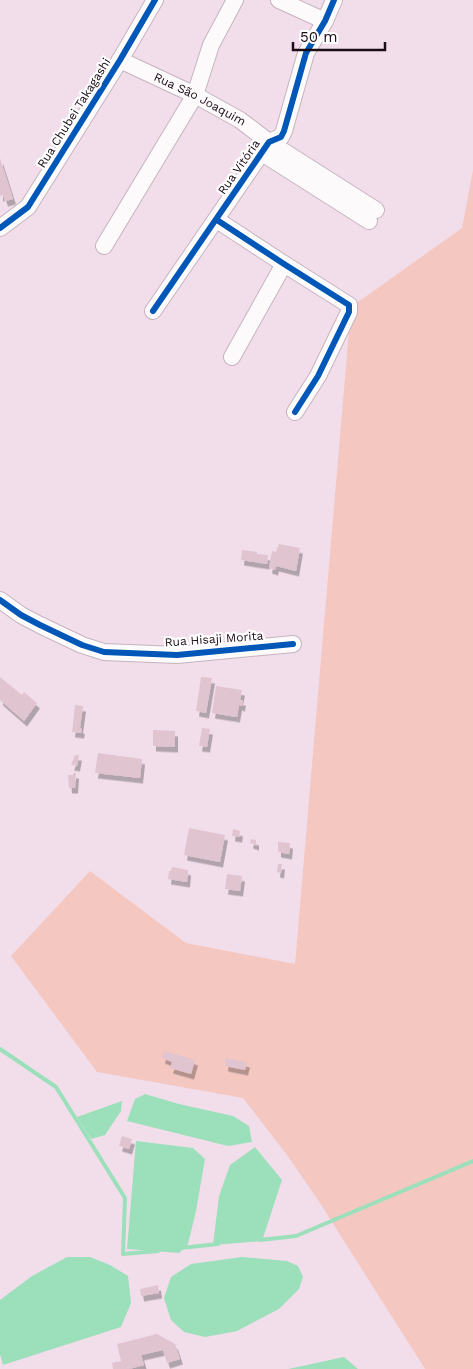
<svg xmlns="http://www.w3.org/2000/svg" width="473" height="1369" viewBox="0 0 473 1369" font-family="'Work Sans',sans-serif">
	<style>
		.green { fill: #f5c7c1 }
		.water { fill: #9cdfbb }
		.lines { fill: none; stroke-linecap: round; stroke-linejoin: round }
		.stream { stroke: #9cdfbb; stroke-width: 4 }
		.building { fill: #e0c4d0; filter: url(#shadow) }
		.minor-casing { stroke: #c5b4bf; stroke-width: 18 }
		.minor { stroke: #fdfafc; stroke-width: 16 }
		.cycleway-casing { stroke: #fff; stroke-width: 9 }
		.cycleway { stroke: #0057b8; stroke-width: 6 }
		.labels { text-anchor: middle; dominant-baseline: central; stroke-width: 4.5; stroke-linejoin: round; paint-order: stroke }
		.street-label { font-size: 12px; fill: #1b0c17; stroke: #fff }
	</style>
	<defs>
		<filter id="shadow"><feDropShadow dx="3" dy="5.5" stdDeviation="0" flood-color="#0004"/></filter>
	</defs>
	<rect width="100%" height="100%" fill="#f2deeb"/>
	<!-- green -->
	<path class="green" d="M473 170V1369H425L320 1203 287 1155 243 1098 97 1072 11 956 90 871 186 943 295 964 351 307 462 228Z"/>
	<!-- water -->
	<path class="water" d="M145 1094 179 1104 233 1116 249 1126 252 1142 228 1146 127 1121 135 1099Z
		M122 1101 121 1111 105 1135 91 1139 77 1117Z
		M136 1141 193 1148 205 1159 196 1211 188 1244 179 1253 127 1249Z
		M255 1147 282 1180 262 1241 213 1245 219 1196 230 1165Z
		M67 1257H90L110 1265 128 1276 131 1303 121 1327 3 1365 0 1354V1300L32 1276Z
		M242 1257 287 1261 298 1266 303 1277 299 1289 279 1309 237 1331 205 1337 184 1332 171 1320 164 1298 171 1277 191 1264Z
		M344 1357 358 1369H288Z"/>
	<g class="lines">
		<!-- stream -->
		<path class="stream" d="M0 1049 56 1087 125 1198 123 1254 158 1251
			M260 1240 296 1236 473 1161
			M180 1248 218 1244"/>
	</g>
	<!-- building -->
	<path class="building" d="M0 158 13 199 5 201 3 195 0 196Z
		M279 544 300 548 296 571 276 566 275 570 269 568 272 551 276 552Z
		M242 550 257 552V554L268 555 267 564 241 560Z
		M0 677 22 695 24 692 37 703 24 721 0 700Z
		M201 677 212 678 206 713 196 711Z
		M216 686 242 690 240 700H243L242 706 239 705 237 717 212 713Z
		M75 705 83 706 80 728 82 729 81 733 72 732Z
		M202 728 210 729 207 747 199 746Z
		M153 730 175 731V747L153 746Z
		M98 753 142 759 140 778 95 773Z
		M75 755H79L77 766 71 765Z
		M73 773H76L75 788H69L68 775H73Z
		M189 828 225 835 220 862 184 855Z
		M233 829 240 831 239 837 232 836Z
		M251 839 256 840V845L250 843Z
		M278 842 290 843 289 854 278 852Z
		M278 864H282L281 873 277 872Z
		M172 867 188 870 187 882 168 879 169 871H171Z
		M227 874 242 876 240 891 225 889Z
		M164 1051 195 1060 191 1074 170 1068 172 1062 162 1058Z
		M226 1058 247 1062 245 1070 225 1066Z
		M122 1136 132 1139 129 1149 119 1146Z
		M158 1285 159 1293 141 1296 140 1289Z
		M157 1334 175 1344 180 1359 167 1363 163 1350 141 1355 144 1365 129 1369H113L112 1363 121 1361 117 1344Z"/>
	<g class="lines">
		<!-- minor casing -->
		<g class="minor-casing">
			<g id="minor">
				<path d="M279 0 325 21"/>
				<path id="s1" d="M120 60 195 95 240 120 269 142 376 210"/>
				<path d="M262 153 369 221"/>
				<path d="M217 220 284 264 349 305V312L318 376 295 412"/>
				<path d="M0 228 28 207 120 60 155 0"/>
				<path d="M104 246 195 95 211 45 235 0"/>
				<path d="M153 311 269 142 281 137 284 131 306 53 325 21 334 0"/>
				<path d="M232 357 284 264"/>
				<path d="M0 600 21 615 40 625 82 645 104 652 177 655 293 644"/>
			</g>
		</g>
		<!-- minor -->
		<use href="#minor" class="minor"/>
		<!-- cycleway casing -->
		<g class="cycleway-casing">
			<path id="cycleway" d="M217 220 284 264 349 305V312L318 376 295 412
				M0 228 28 207 120 60 155 0
				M153 311 269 142 281 137 284 131 306 53 325 21 334 0
				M0 600 21 615 40 625 82 645 104 652 177 655 293 644"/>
		</g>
		<!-- cycleway -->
		<use href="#cycleway" class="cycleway"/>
	</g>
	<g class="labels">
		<!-- street labels -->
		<g class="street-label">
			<text stroke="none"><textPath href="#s1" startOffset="89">Rua São Joaquim</textPath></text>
			<text transform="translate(74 113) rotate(-58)">Rua Chubei Takagashi</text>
			<text transform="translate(239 167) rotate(-55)">Rua Vitória</text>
			<text transform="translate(214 639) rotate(-4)">Rua Hisaji Morita</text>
		</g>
	</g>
	<!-- scale -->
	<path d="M293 42v8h92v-8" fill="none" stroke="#1b0c17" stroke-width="2.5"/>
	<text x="300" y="42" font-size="15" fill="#1b0c17" stroke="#ffffff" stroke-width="4" paint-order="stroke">50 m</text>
</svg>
